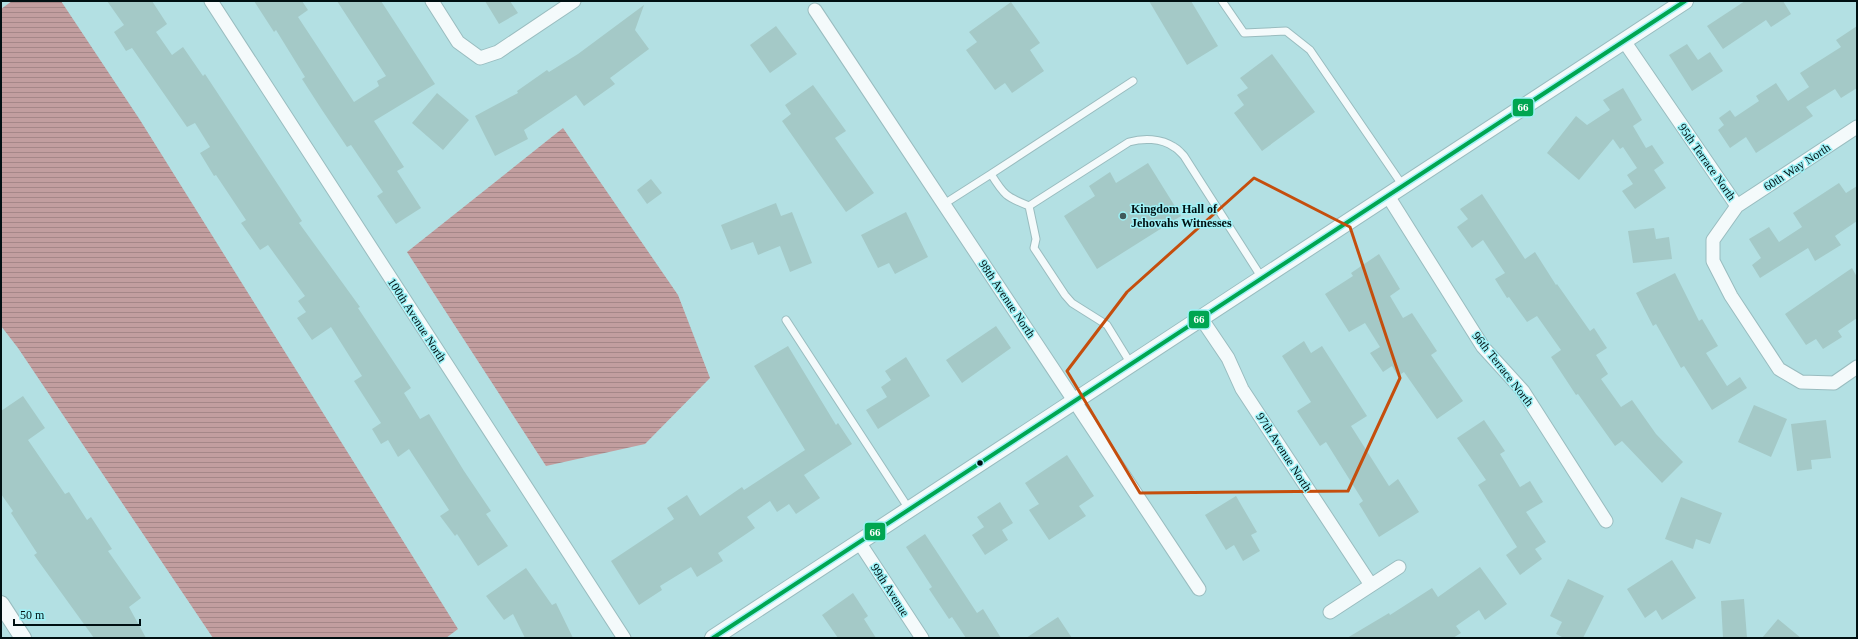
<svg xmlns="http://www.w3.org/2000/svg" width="1858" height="639" viewBox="0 0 1858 639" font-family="'Times New Roman',serif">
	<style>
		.water { fill: url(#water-rules) }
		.building { fill: #a4c9c7 }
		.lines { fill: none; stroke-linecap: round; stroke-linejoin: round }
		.service-casing { stroke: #99bcbf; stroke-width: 9 }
		.minor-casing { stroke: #99bcbf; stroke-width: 15 }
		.tertiary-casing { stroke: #99bcbf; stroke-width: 18 }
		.service { stroke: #f4fafb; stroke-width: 7 }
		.minor { stroke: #f4fafb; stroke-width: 13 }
		.tertiary { stroke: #f4fafb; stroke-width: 16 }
		.bus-1-casing { stroke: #9ff2f7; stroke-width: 7 }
		.bus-1 { stroke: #00a651; stroke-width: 4 }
		.marked { fill: none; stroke: #c54e0d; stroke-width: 3; stroke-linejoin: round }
		.poi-dot { fill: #3f595b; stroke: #9ff2f7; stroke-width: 1.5 }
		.bus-dot { fill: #001012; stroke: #9ff2f7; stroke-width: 1.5 }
		.labels { text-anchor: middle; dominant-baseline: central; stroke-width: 3; stroke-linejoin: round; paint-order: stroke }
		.street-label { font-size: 12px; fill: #001012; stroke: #9ff2f7 }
		.poi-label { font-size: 12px; font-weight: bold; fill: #001012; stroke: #9ff2f7; text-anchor: start }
		.line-badge { stroke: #9ff2f7; stroke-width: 1.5 }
		.badge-label { font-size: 11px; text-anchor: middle; font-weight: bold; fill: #fff }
	</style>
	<defs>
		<pattern id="water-rules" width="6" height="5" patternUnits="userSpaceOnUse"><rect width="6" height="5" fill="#c29e9f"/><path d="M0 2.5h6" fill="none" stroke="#a58788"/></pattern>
	</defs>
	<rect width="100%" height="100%" fill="#b3e0e3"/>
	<!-- water -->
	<path class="water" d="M12 1H61L140 120 458 629 446 638H213L18 348 1 326V9Z
		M563 128 678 295 710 378 645 444 546 466 407 252Z"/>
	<!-- building -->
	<path class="building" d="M107 1H152L167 24 156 32 172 55 183 47 203 76 205 74 302 221 299 223 360 307 358 308 411 388 404 393 420 419 429 414 464 471 491 511 486 514 508 546 478 566 457 534 455 536 440 516 449 510 409 449 398 457 388 440 381 444 372 429 381 423 354 381 362 376 331 327 312 340 297 318 306 312 298 301 305 296 268 245 260 250 241 223 246 220 216 175 214 176 200 153 210 147 195 123 187 127 132 48 126 51 114 32 124 25Z
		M254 1H302L308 10 298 17 354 102 379 86 377 81 386 76 337 1H381L435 84 374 121 404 167 397 171 421 208 396 224 377 196 383 192 351 145 347 147 322 110 302 79 305 77 276 30 274 32Z
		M485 1H510L518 13 499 24Z
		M1149 1H1191L1218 46 1187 65Z
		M1745 1H1783L1791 14 1771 27 1766 20 1723 49 1707 26Z
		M1011 2 1040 43 1030 50 1044 71 1012 93 1005 83 995 90 966 50 977 42 969 32Z
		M644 5 635 30 649 49 610 78 615 84 584 106 576 95 524 130 528 139 495 156 475 116 518 93 517 91 547 70 549 72 578 54Z
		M776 26 797 54 770 73 750 45Z
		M1857 26V88L1841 98 1835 89 1806 107 1813 116 1756 153 1746 137 1730 148 1718 130 1724 125 1719 118 1730 110 1735 117 1759 101 1756 96 1776 83 1788 101 1809 87 1800 73 1841 47 1836 40Z
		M1687 44 1698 60 1710 52 1723 71 1692 91 1669 55Z
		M1272 54 1315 112 1262 151 1234 113 1244 105 1237 95 1248 88 1240 78Z
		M813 85 846 131 835 138 874 193 846 212 782 121 791 114 785 105Z
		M1623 88 1642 120 1633 126 1646 148 1652 145 1664 163 1654 170 1666 188 1635 209 1622 191 1633 184 1627 175 1637 168 1623 147 1620 149 1613 139 1579 180 1547 153 1576 116 1587 125 1610 110 1603 100Z
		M437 93 469 120 443 150 412 123Z
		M1148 163 1181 216 1097 269 1064 216 1095 196 1089 186 1110 172 1116 183Z
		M651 179 662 193 647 204 637 190Z
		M1839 183 1846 193 1857 186V221L1835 236 1841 245 1815 261 1808 248 1760 278 1752 265 1761 258 1749 239 1769 227 1779 242 1802 227 1793 213Z
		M1482 194 1525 259 1535 252 1556 285 1557 284 1590 331 1594 328 1607 348 1596 355 1608 374 1601 379 1621 407 1632 400 1656 434 1683 462 1662 483 1622 441 1615 446 1578 394 1576 395 1551 357 1561 350 1537 316 1527 322 1509 297 1507 298 1495 279 1505 273 1483 240 1472 248 1457 227 1468 219 1460 209Z
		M776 203 781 216 792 212 812 263 790 272 780 246 758 255 753 242 731 250 721 225Z
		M906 212 928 257 895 274 889 263 878 268 861 235Z
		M1654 228 1656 239 1669 237 1672 259 1633 263 1628 231Z
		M1379 254 1400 289 1390 296 1403 318 1412 313 1437 351 1431 355 1463 401 1437 419 1404 372 1398 376 1392 366 1383 372 1370 353 1380 347 1365 323 1349 332 1325 294 1353 276 1351 273Z
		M1852 268 1857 277V318L1838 331 1842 337 1823 349 1816 339 1806 345 1785 314Z
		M1675 273 1699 321 1702 319 1718 346 1706 353 1727 386 1740 377 1747 388 1712 410 1684 366 1681 368 1656 324 1653 326 1636 293Z
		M996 326 1011 348 962 383 946 360Z
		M1304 341 1311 353 1322 346 1367 416 1351 426 1389 486 1398 479 1419 512 1379 537 1359 504 1363 501 1326 442 1320 446 1297 411 1311 402 1282 356Z
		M788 346 836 425 838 423 852 444 804 475 820 498 796 514 789 504 777 512 770 501 747 517 755 528 718 553 723 561 697 577 691 567 660 586 662 590 639 605 611 561 674 519 667 508 687 495 700 516 742 487 744 490 805 450 754 366Z
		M906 357 930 396 878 429 866 410 887 397 881 387 891 380 885 371Z
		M23 396 45 428 28 440 65 494 69 492 87 520 91 517 112 549 108 551 141 598 129 607 146 638H94L34 555 37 553 11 513 13 511 1 494V411Z
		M1754 405 1787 419 1771 457 1738 442Z
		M1484 420 1505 451 1500 454 1520 487 1530 481 1543 502 1526 512 1546 542 1535 549 1542 559 1520 575 1506 555 1517 547 1478 485 1486 480 1457 438Z
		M1826 420 1831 458 1811 460 1812 469 1797 471 1791 424Z
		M1067 455 1094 496 1079 506 1086 516 1049 540 1029 510 1039 504 1025 483Z
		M1236 496 1257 532 1251 535 1260 551 1243 561 1234 545 1226 550 1205 515Z
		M1681 497 1722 513 1710 544 1696 539 1693 549 1665 539Z
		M1000 502 1013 523 1002 530 1008 540 985 555 972 535 984 527 977 517Z
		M925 534 977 613 983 609 1001 638H966L952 617 949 619 929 589 932 587 906 547Z
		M1672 560 1696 598 1662 620 1656 610 1645 618 1627 589Z
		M1480 567 1507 604 1485 620 1479 610 1456 626 1461 633 1453 638H1347L1389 613 1390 615 1432 588 1438 597Z
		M526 568 552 605 556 603 573 638H525L513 614 504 620 486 596Z
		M1568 579 1604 596 1583 638H1564L1556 634 1562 622 1550 616Z
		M853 593 868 616 864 619 876 638H838L822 615Z
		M1744 599 1747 638H1723L1721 601Z
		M1058 617 1072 638H1026Z
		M1778 619 1801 638H1762Z"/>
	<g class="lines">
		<!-- service casing -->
		<g class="service-casing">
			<path id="service" d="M1222 1 1244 33 1286 31 1310 50 1403 186
				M991 174 1133 81
				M944 204 991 174C1004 195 1006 197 1029 206L1129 142C1143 138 1161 138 1174 147 1178 149 1181 153 1184 156L1262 278
				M1029 206 1036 239 1034 248 1065 295 1072 303 1107 325 1131 364
				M786 320 909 509"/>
		</g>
		<!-- minor casing -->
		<g class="minor-casing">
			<path id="minor" d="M211 1 624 638
				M432 1 458 42 480 58 498 52 574 1
				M815 10 1199 589
				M1624 41 1737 206
				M1857 127 1737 206 1713 240V261L1731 296 1779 369 1801 382 1834 383 1857 367
				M1388 196 1483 347 1523 391 1606 521
				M1201 318 1228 358 1242 389 1371 585
				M859 542 922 638
				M1330 612 1399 567"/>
		</g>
		<!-- tertiary casing -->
		<g class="tertiary-casing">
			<path id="tertiary" d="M1 604 23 638
				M713 638 1685 1"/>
		</g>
		<!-- service -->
		<use href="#service" class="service"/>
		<!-- minor -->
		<use href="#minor" class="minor"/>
		<!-- tertiary -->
		<use href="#tertiary" class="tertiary"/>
		<!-- bus-1 casing -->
		<g class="bus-1-casing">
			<path id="bus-1" d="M713 638 1685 1"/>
		</g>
		<!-- bus-1 -->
		<use href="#bus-1" class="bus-1"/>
	</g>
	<!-- marked area -->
	<path class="marked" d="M1254 178 1350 227 1400 378 1348 491 1140 493 1067 371 1127 292Z"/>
	<!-- markers -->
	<circle class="poi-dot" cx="1123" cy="216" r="4"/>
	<circle class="bus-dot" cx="980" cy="463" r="3.5"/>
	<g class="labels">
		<!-- street labels -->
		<g class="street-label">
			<text transform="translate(1707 162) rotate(55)">95th Terrace North</text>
			<text transform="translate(1797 167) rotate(-33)">60th Way North</text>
			<text transform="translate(1007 299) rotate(56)">98th Avenue North</text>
			<text transform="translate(417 320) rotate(57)">100th Avenue North</text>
			<text transform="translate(1503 369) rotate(52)">96th Terrace North</text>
			<text transform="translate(1284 452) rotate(57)">97th Avenue North</text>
			<text transform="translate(890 590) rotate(57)">99th Avenue</text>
		</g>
		<!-- poi labels -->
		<g class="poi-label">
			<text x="1131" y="209">Kingdom Hall of<tspan x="1131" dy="14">Jehovahs Witnesses</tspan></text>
		</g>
	</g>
	<g class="line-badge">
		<rect x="1512" y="98" width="22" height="19" rx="4" fill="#00a651"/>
		<rect x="1188" y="310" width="22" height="19" rx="4" fill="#00a651"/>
		<rect x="864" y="522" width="22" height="19" rx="4" fill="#00a651"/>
	</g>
	<g class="badge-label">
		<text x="1523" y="111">66</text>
		<text x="1199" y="323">66</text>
		<text x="875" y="536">66</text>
	</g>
	<!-- border -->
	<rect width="1858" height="639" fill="none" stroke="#001012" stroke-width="4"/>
	<!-- scale -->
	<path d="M14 619v6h126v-6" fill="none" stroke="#001012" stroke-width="2"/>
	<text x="20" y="619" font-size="12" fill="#001012" stroke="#9ff2f7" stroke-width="3" paint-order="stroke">50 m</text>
</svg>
